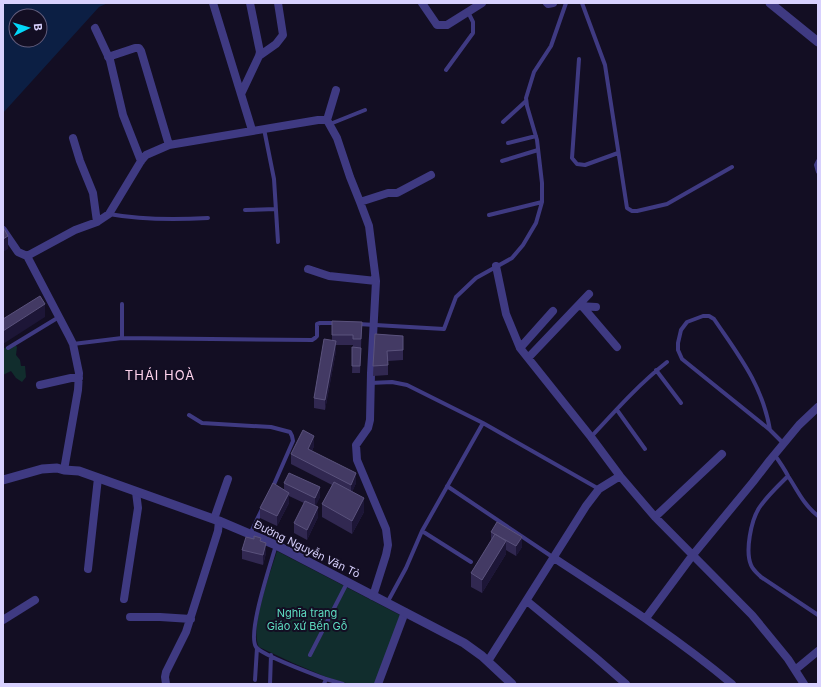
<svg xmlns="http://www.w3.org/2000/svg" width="821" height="687" viewBox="0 0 821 687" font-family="Inter,sans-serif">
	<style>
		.green { fill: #112d2d }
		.water { fill: #0c1f44; fill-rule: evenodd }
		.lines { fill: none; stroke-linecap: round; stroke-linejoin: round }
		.service { stroke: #3f3a82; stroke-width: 4 }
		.minor { stroke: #3f3a82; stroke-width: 8 }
		.tertiary { stroke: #3f3a82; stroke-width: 9 }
		.wall { fill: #312851 }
		.shaded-wall { fill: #1d1637 }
		.building { fill: #433a64; stroke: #5a527c }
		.labels { text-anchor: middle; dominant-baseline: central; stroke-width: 4; stroke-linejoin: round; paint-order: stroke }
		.street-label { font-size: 11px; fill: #d8d1fe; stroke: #130e23 }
		.park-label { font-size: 11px; fill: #5edec2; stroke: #130e23 }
		.quarter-label { font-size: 13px; letter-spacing: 1px; fill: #ffd3ed; stroke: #130e23 }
	</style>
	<rect width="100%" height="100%" fill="#130e23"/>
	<!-- green -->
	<path class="green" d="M14 343 17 347 16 355 20 360 21 366H25L26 377 22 382 16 378 11 371 3 375V349Z
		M277 551 400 615 375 684H349L326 677 293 663 259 647C249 629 271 571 277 551Z"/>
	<!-- water -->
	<path class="water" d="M3 3H108L99 7 3 113ZM16 16H40V40H16Z"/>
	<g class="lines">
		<!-- service -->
		<path class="service" d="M582 3 605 65 627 208 632 211H637L667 204 732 167
			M579 59 572 158 577 164 585 165 618 153
			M446 70 473 33V22L468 12
			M503 122 526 101
			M330 124 365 110
			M264 129 274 179 278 242
			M508 143 536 136
			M502 161 538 150
			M818 161 816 165 818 172
			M245 210 276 209
			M109 214C142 220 174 220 208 218
			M489 215 542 202
			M703 316H709L714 319C739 356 762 384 770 430L682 359 678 350V343L681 330 687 322Z
			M358 324 444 329 456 297 476 278 512 258 523 245 536 223 542 202V183L537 140 527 106 526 98 534 72 551 46 566 3
			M122 338V304
			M73 344 122 338 312 340 315 338 317 336V324L320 323H337
			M8 348 59 317
			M656 370 681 403
			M370 383 392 382 407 385 483 423 599 489
			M617 410 645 449
			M189 415 202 423 271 427 290 432 292 436 293 441 272 489
			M770 430 783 443
			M591 437C615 411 639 384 667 362
			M774 454C779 461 784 468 788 476 798 491 803 504 818 516
			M788 476C778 486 767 496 759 508 751 521 745 551 751 565 753 570 757 573 761 577L818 615
			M447 486 554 558
			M422 531 471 562
			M250 534 263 507
			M276 545C271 563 247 633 256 647 263 656 313 674 326 679L324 684
			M387 603 406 568 422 531 483 423
			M310 655 347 583
			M326 679 343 684
			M255 680 257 648
			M270 684 271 655"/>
		<!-- minor -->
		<path class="minor" d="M213 3 252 130
			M422 3 437 25H447L482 3
			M547 3 548 4 553 3
			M95 28 110 60 123 115 141 161
			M259 56 276 44 283 35 278 3
			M108 57 135 48H139L141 51 169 145
			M241 94 259 56 260 52 250 3
			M327 120 336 90
			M73 138 80 161 93 193 97 222
			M360 202 388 193H397L431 175
			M3 230 18 252 27 256 69 336 73 344 79 373 78 390 64 470
			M27 256 75 230 97 222 109 214 141 161 146 155 169 145 318 120H327L337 138 350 177 360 202 369 226 376 281 371 373 370 420 368 428 356 445 357 460 386 529 388 545 386 555 373 596
			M496 266 506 314 520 348 591 437 620 476 655 517 752 615 788 659 804 684
			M308 269 329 276 376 281
			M578 306 596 307
			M582 306 617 347
			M520 348 553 311
			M528 358 589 294
			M40 385 71 378H79
			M655 517 722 454
			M214 519 228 479
			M554 558C615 598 676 637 732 684
			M88 569 98 478
			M124 599 138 508 136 492
			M527 601 595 657 626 684
			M130 617H160L191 619
			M646 618 692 556 753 482 770 460 799 425 818 407
			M3 620 35 600
			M488 661 586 506 599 489 620 476
			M795 670 818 651
			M166 684 165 677 166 672 186 632 218 531 219 521
			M378 684 405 612"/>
		<!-- tertiary -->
		<path class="tertiary" d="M770 3 818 42
			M3 480 42 469 57 468 64 470 79 471 219 521 276 545 464 643 482 656 512 684"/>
	</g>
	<!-- wall -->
	<path class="wall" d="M332 321 362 322 360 373H352L353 345H336V351L325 410 314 408V398L332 340Z
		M375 334 403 336V360L388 361V375L373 376Z
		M314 446 312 451 356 483 352 492 364 512 352 534 322 517V504L332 485 291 464V454Z
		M284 483 320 497 315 506 318 517 307 540 294 533V523L304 503 289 496V503L277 526 260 518V508L284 490Z
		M491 532 522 547 516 556 506 550V554L482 593 471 587V573L491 541Z
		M261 541 266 553 263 565 242 559V550Z"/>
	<!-- shaded-wall -->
	<path class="shaded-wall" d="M8 236V249L3 252V239Z
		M45 304V317L3 344V331Z
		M336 341V351L325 410V400Z
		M314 436V446L308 459V449Z
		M356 473V483L351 495V485Z
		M320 487V497L315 508V498Z
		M289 493V503L277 526V516Z
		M364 498V512L352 534V521Z
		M318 507V517L307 540V530Z
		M522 537V547L516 556V546Z
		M506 541V554L482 593V580Z
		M266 543V553L263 565V555Z"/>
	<!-- building -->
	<path class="building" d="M3 227 8 236 3 239Z
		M40 296 45 304 3 331V319Z
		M332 321 362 322 361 339H353V335H332Z
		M375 334 403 336V350L387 351 388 365 373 366Z
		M324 339 336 341 325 400 314 398Z
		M352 347 361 348 360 366H352Z
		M303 430 314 436 308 449 356 473 351 485 291 454Z
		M289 473 320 487 315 498 284 483Z
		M334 482 364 498 352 521 322 504Z
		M273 483 289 493 277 516 260 508Z
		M305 501 318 507 307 530 294 523Z
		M497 522 522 537 516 546 491 532Z
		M495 534 506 541 482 580 471 573Z
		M254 536 261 538 260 541 266 543 263 555 242 550 246 537 254 539Z"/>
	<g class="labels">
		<!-- street labels -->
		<g class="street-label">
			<text transform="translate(307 549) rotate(26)">Đường Nguyễn Văn Tỏ</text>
		</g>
		<!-- park labels -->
		<g class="park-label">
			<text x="307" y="613">Nghĩa trang<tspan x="307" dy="13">Giáo xứ Bến Gỗ</tspan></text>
		</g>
		<!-- quarter labels -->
		<g class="quarter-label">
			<text x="160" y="375">THÁI HOÀ</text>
		</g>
	</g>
	<!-- border -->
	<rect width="821" height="687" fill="none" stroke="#d8d1fe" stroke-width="8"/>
	<!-- north arrow -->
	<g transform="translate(28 28) rotate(85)"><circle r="19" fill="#130e23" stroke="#625c7b"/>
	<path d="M0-3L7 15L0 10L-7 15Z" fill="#03d7f9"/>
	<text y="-6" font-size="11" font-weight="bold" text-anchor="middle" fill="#d8d1fe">B</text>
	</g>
</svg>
